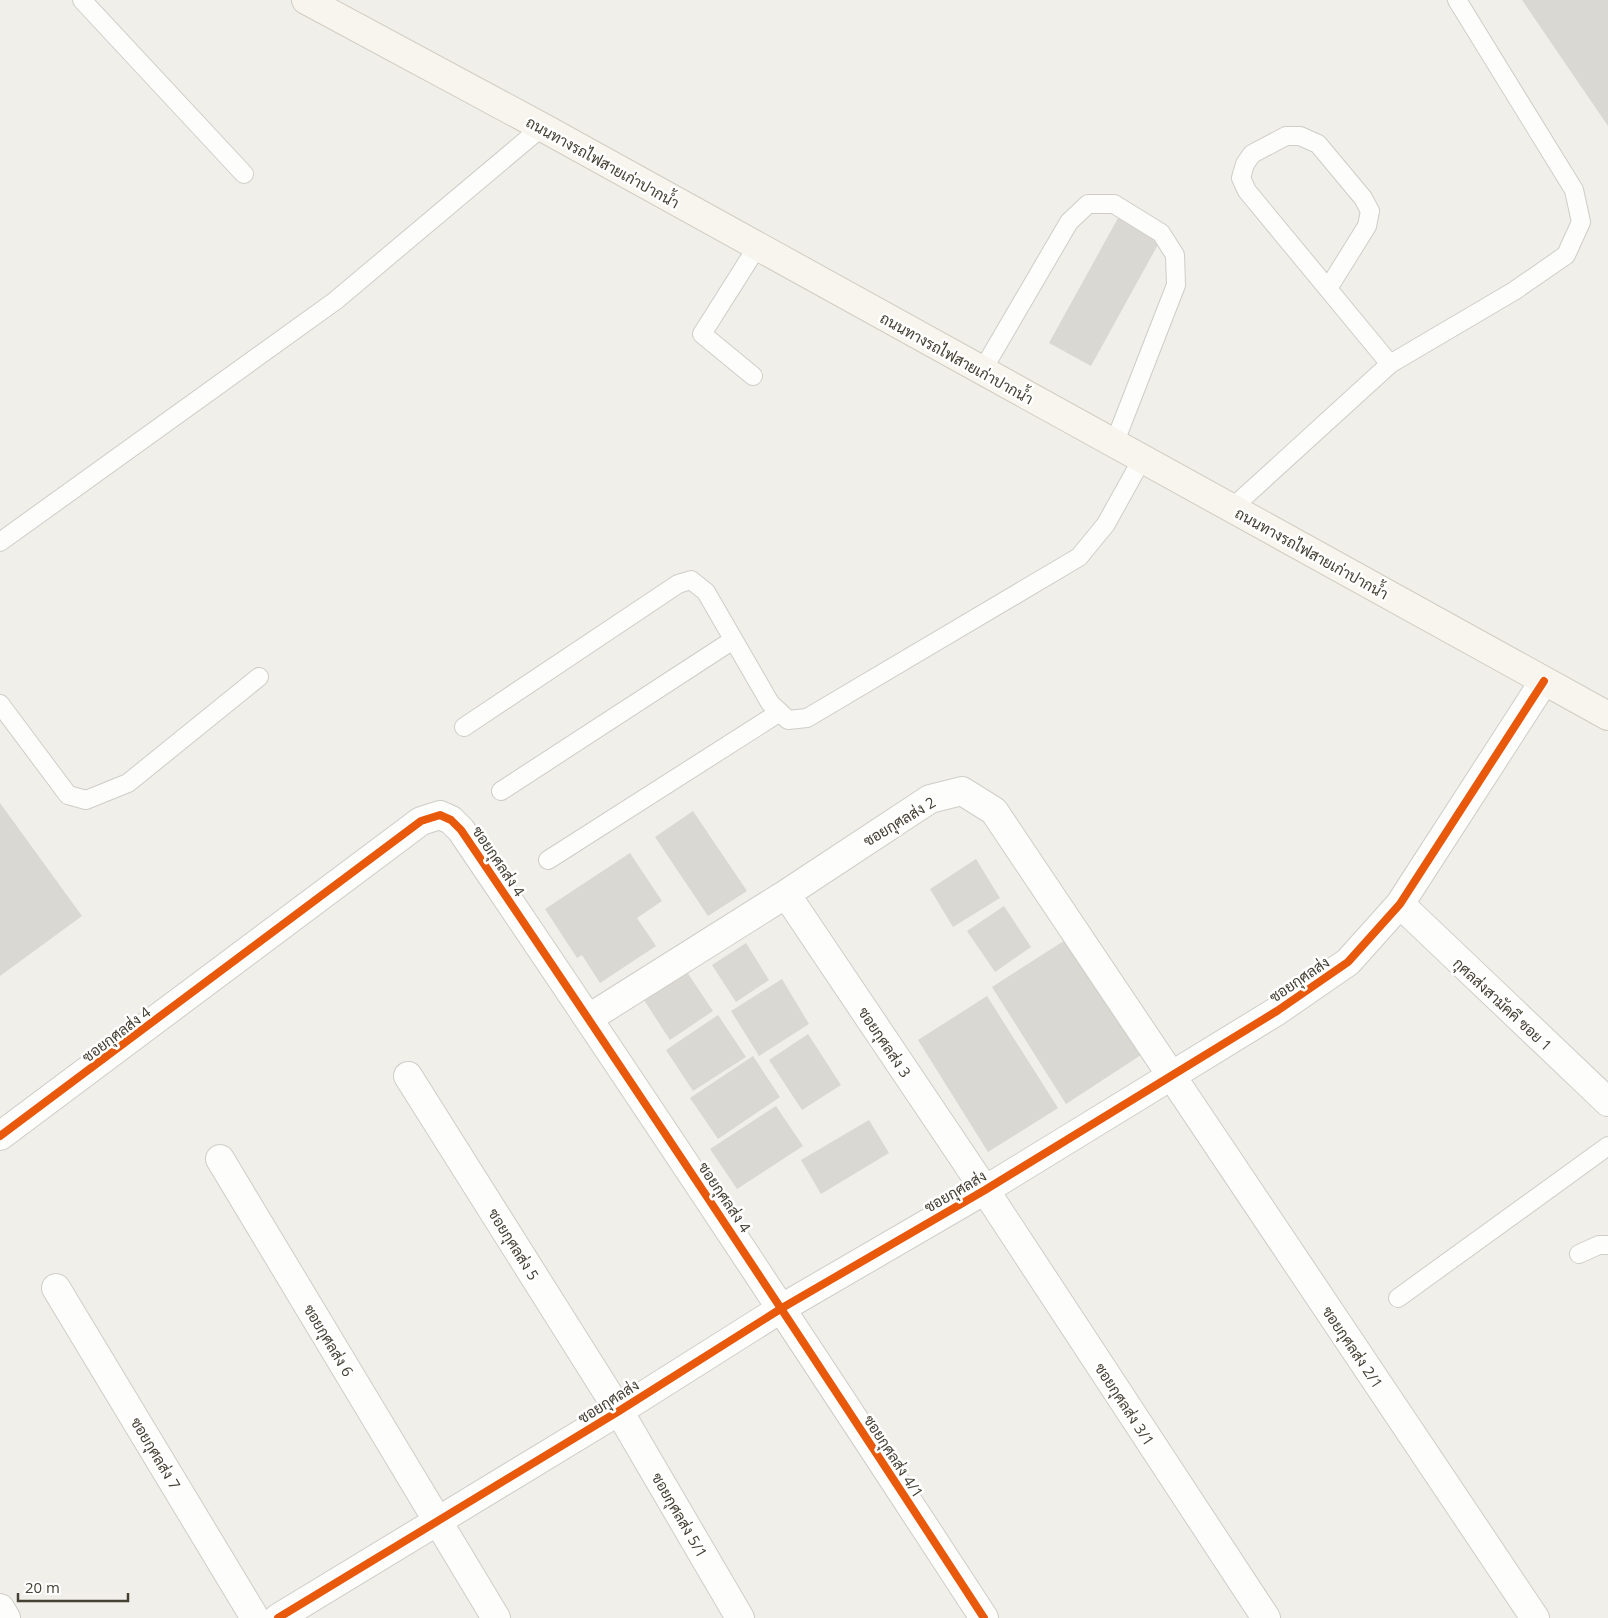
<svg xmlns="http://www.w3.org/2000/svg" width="1608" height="1618" viewBox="0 0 1608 1618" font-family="'Open Sans',Sarabun,sans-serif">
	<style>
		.building { fill: #dad8d2 }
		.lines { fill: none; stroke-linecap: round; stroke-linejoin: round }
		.service-casing { stroke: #cecdc7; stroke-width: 20 }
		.minor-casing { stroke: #cecdc7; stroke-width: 30 }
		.secondary-casing { stroke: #d0cdc0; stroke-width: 30 }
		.service { stroke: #fdfdfc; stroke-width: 18 }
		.minor { stroke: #fdfdfc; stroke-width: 28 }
		.secondary { stroke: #f7f5ee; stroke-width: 28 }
		.cycleway-casing { stroke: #fff; stroke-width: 11 }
		.cycleway { stroke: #e8590c; stroke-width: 8 }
		.labels { text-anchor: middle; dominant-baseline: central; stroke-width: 5; stroke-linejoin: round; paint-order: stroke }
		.street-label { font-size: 15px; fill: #464135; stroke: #fff }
	</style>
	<rect width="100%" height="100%" fill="#f0efe9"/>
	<!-- building -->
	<path class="building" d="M1522 0H1608V126Z
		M1118 218 1160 241 1091 366 1049 343Z
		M0 803 82 916 0 976Z
		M693 811 747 891 708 916 655 837Z
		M630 853 662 901 637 918 656 946 600 983 582 955 577 958 545 909Z
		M976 859 1000 898 953 927 930 889Z
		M1004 906 1031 947 995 972 967 931Z
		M1070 937 1144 1053 1066 1104 992 987Z
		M746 943 769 980 736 1002 712 965Z
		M687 972 713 1011 670 1040 644 1000Z
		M782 979 809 1024 759 1056 731 1011Z
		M987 996 1058 1108 988 1152 918 1040Z
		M718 1015 746 1057 693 1091 666 1050Z
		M808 1034 841 1085 802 1110 769 1060Z
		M753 1056 780 1097 718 1139 690 1098Z
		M776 1106 803 1146 737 1189 710 1149Z
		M869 1120 889 1153 821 1194 801 1160Z"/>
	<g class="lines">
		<!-- service casing -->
		<g class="service-casing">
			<path id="service" d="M82 0 244 174
				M1329 287 1367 226 1370 211 1363 198 1318 144 1300 136H1286L1252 154 1245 164 1241 178 1247 191 1390 364
				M982 371 1069 222 1088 204H1114L1161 233 1175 255 1176 285 1114 444
				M753 376 702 334 757 247
				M1231 509 1390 364 1514 291 1566 255 1581 222 1574 190 1457 0
				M0 542 335 301 542 127
				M0 704 68 795 86 800 128 783 259 677
				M464 727 678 584 691 580 706 592 770 703 788 720 807 718 1079 557 1106 524 1142 459
				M501 791 733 640
				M548 860 780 712
				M1579 1254 1599 1245H1608
				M1398 1298 1608 1146"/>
		</g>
		<!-- minor casing -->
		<g class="minor-casing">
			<path id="minor" d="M786 894 985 1190 1266 1618
				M1400 904 1608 1102
				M589 1018 786 894 930 799 962 791 994 811 1535 1618
				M408 1076 619 1411 740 1618
				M0 1136 421 821 440 815 451 820 461 830C638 1091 812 1354 984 1618
				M220 1159 496 1618
				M56 1288 255 1618
				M0 1608 6 1618
				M278 1618 619 1411 782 1308 985 1190 1171 1076 1277 1011 1348 962 1400 904 1544 681"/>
		</g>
		<!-- secondary casing -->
		<g class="secondary-casing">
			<path id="secondary" d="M306 0 542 127 1608 716"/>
		</g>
		<!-- service -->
		<use href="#service" class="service"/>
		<!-- minor -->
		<use href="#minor" class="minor"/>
		<!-- secondary -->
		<use href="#secondary" class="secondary"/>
		<!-- cycleway casing -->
		<g class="cycleway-casing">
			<path id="cycleway" d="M0 1136 421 821 440 815 451 820 461 830C638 1091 812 1354 984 1618
				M278 1618 619 1411 782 1308 985 1190 1171 1076 1277 1011 1348 962 1400 904 1544 681"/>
		</g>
		<!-- cycleway -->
		<use href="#cycleway" class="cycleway"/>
	</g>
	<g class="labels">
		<!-- street labels -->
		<g class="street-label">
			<text transform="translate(603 162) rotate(29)">ถนนทางรถไฟสายเก่าปากน้ำ</text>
			<text transform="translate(957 358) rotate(29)">ถนนทางรถไฟสายเก่าปากน้ำ</text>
			<text transform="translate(1312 553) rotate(29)">ถนนทางรถไฟสายเก่าปากน้ำ</text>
			<text transform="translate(899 821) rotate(-31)">ซอยกุศลส่ง 2</text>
			<text transform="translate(499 861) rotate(56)">ซอยกุศลส่ง 4</text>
			<text transform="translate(1299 979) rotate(-34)">ซอยกุศลส่ง</text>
			<text transform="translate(1503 1004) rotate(43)">กุศลส่งสามัคคี ซอย 1</text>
			<text transform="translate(116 1034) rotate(-37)">ซอยกุศลส่ง 4</text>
			<text transform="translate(885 1042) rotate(56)">ซอยกุศลส่ง 3</text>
			<text transform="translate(955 1191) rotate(-30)">ซอยกุศลส่ง</text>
			<text transform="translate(725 1197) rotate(56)">ซอยกุศลส่ง 4</text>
			<text transform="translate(514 1244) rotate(58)">ซอยกุศลส่ง 5</text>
			<text transform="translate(329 1340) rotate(59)">ซอยกุศลส่ง 6</text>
			<text transform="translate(1353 1347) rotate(56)">ซอยกุศลส่ง 2/1</text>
			<text transform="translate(608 1401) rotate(-32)">ซอยกุศลส่ง</text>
			<text transform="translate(1125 1404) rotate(57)">ซอยกุศลส่ง 3/1</text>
			<text transform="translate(156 1453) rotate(59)">ซอยกุศลส่ง 7</text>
			<text transform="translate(894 1456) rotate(57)">ซอยกุศลส่ง 4/1</text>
			<text transform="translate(680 1515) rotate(60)">ซอยกุศลส่ง 5/1</text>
		</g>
	</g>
	<!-- scale -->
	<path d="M18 1593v8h110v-8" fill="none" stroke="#464135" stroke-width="2.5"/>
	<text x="25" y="1593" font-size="15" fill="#464135" stroke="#ffffff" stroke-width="4" paint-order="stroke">20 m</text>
</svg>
